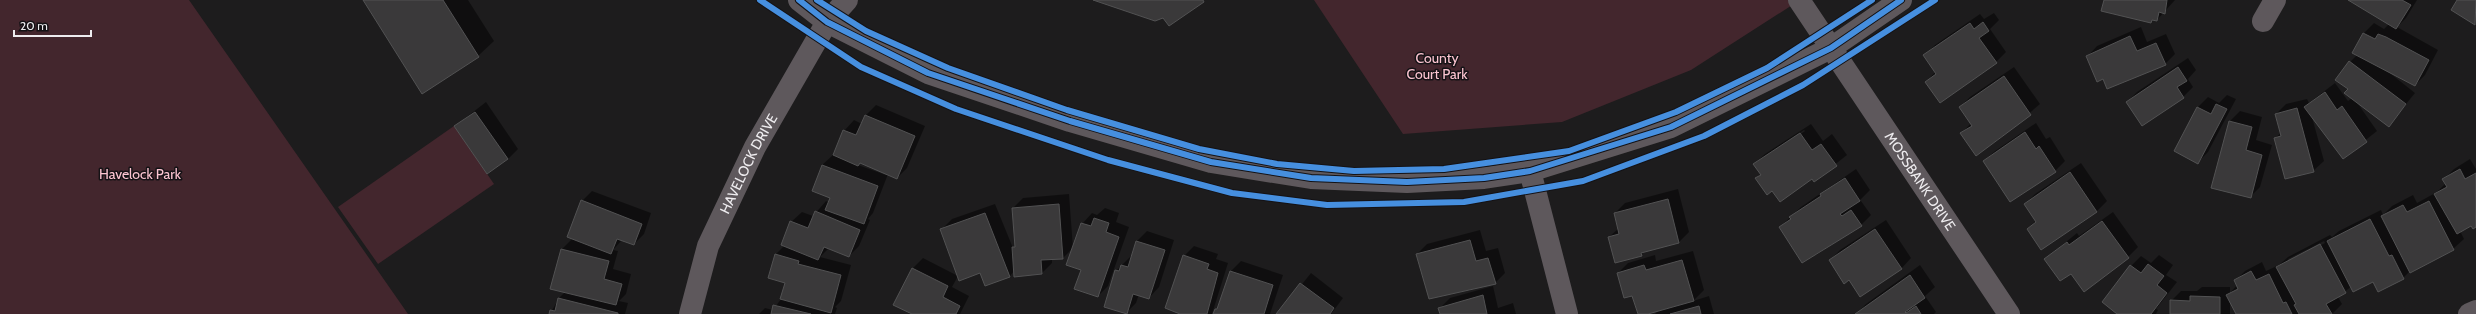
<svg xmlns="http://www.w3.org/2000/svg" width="2476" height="314" viewBox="0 0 2476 314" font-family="Cabin,sans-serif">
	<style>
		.green { fill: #43262d }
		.shadow { fill: #0007; fill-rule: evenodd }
		.building { fill: #3a393a; stroke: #525253 }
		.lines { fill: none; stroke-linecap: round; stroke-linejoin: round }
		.minor { stroke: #5e585c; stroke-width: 22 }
		.cycleway-casing { stroke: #141215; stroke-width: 8 }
		.cycleway { stroke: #468fdf; stroke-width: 6 }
		.labels { text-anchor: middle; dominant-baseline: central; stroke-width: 3; stroke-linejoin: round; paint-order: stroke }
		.park-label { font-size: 14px; fill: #fcc5d1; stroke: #141215 }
		.street-label { font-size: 14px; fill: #eeecef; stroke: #141215 }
	</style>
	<rect width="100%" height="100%" fill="#1d1c1d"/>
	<!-- green -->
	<path class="green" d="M0 0H189L408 314H0Z
		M1314 0H1800L1691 70 1562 122 1403 134Z
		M454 126 494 184 378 264 338 207Z"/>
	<!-- shadow -->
	<path class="shadow" d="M364 0H468L494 41 478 56Z
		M2105 0H2175L2157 20Z
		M2350 0H2417L2406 18 2397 27 2438 50 2425 75 2415 85 2386 70 2415 93 2389 125 2356 101 2377 131 2343 158 2312 117 2324 161 2313 171 2275 138 2281 133 2276 114 2286 104 2307 99 2309 103 2335 83 2348 101 2352 98 2349 89 2350 62 2357 55 2364 33 2374 23 2384 29 2389 24Z
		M2458 0H2476L2475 24 2452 10Z
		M1994 13 1999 20 1990 29 2006 52 1996 62 1926 82 1936 71 1925 55 1935 45 1980 14 1984 19Z
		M2141 27 2147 42 2166 34 2175 54 2165 64 2104 78 2087 57 2097 46Z
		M2188 58 2196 70 2188 79 2193 87 2183 97 2127 102 2137 92Z
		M2014 67 2040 104 1998 140 1976 155 1961 134 1971 123 1960 107 1970 97Z
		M2227 95 2236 99 2208 152 2198 162 2175 150 2198 107 2208 97 2219 103Z
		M486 102 518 149 508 159 455 126Z
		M876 105 925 126 907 168 897 178 888 174 873 213 868 219 870 220 859 246 849 256 829 248 820 257 851 265 841 301 835 307 837 308 835 314H759L765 308 773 310 781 299 786 282 776 254 785 245 791 222 802 212 813 216 826 201 829 203 831 197 822 165 833 155 844 131 854 120 862 124 866 115ZM860 162 887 174 886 175 858 165Z
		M2240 111 2262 117 2256 140 2272 145 2260 187 2250 197 2212 187 2230 121Z
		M2036 123 2046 139 2050 137 2065 161 2055 171 1984 161 1995 151Z
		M1811 124 1823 141 1832 134 1847 155 1814 181 1813 178 1772 190 1756 179 1761 174 1754 164 1765 154ZM1804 130 1805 131 1765 158V156Z
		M2470 159 2476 169V226L2472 225 2460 231 2464 239 2453 249 2410 271 2403 278 2373 281 2352 286 2338 297 2342 304 2332 314H2237L2230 300V314H2171V301L2181 291H2197L2202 287H2230V293L2237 285 2235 281 2245 271 2262 262 2266 271 2279 265 2288 257 2330 235 2332 237 2339 231 2381 210 2383 215 2392 206 2413 195 2417 203 2437 192 2446 183 2444 179 2454 169ZM2324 241 2325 243 2288 262V259Z
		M2081 163 2107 201 2097 211 2042 249 2028 229 2036 220 2025 204 2035 194Z
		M1856 169 1870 190 1857 203 1861 201 1871 215 1861 225 1816 255 1780 227 1801 207Z
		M1678 189 1689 232 1679 242 1646 250 1641 255 1609 237 1619 228 1615 213 1625 203Z
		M592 191 651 213 644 234 634 244 622 240 613 250 618 251 613 269 631 274 626 294 619 301 628 303 625 314H550L559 298 565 292 562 249 573 238 582 201Z
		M1069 194 1073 248 1063 258 1052 259V263L1042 273 1015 275 1014 271 1010 276 980 271 942 229 952 219 995 204 1013 248 1016 244 1013 208 1023 198Z
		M1105 208 1119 213 1116 222 1129 227 1108 286 1098 296 1082 270V224L1092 213 1097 215Z
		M2113 212 2138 247 2128 257 2071 272 2045 259 2077 233 2079 236Z
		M1886 220 1911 258 1901 269 1849 279 1830 260 1840 250Z
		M1480 230 1486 251 1498 248 1505 273 1495 283 1468 291 1467 288 1417 254 1427 244Z
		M1147 231 1174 240 1159 287 1149 298 1139 294 1136 303 1126 313 1116 271 1132 255 1137 241Z
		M1194 246 1218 254 1216 259 1228 263 1212 314H1181L1184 256Z
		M1693 251 1704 290 1693 301 1709 296 1714 314H1655L1659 310 1639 314 1633 294 1618 273 1628 263 1655 255 1656 261Z
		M2159 255 2173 265 2166 275 2177 282 2156 309 2158 310 2156 314H2118L2131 266 2141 256 2151 263Z
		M923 258 958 276 952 287 969 296 960 314H914L894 304 913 268Z
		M1241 261 1283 275 1270 314H1215L1231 271Z
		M1920 265 1935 287 1925 296 1936 312 1934 314H1856L1866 304Z
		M1311 273 1343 298 1331 314H1278Z
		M1493 286 1498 308 1513 303 1516 314H1441L1440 308 1450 298Z"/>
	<!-- building -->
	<path class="building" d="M363 0H443L479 57 422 94Z
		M1093 0H1203L1204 2 1169 26 1163 18 1155 21Z
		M2104 0H2167L2165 14 2159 12 2157 21 2152 20 2151 23 2101 11Z
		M2348 0H2402L2411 5 2396 29Z
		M2457 0H2476L2475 25 2451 10Z
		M1983 22 1989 31 1979 38 1997 63 1940 103 1925 82 1936 74 1923 55 1970 23 1974 29Z
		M2363 33 2375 39 2378 34 2386 37 2429 60 2415 86 2352 53Z
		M2130 36 2137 51 2156 43 2166 65 2107 89 2103 79 2097 82 2086 56Z
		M2349 61 2406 104 2389 127 2344 93 2348 89 2335 80Z
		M2178 67 2187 81 2177 87 2184 98 2142 126 2126 102Z
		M2004 76 2031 115 1976 156 1960 133 1972 126 1959 107Z
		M2325 92 2337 110 2342 106 2367 142 2343 159 2304 107Z
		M2216 104 2227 109 2198 164 2174 151 2197 107 2211 114Z
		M2297 108 2314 172 2285 179 2274 138 2281 136 2275 114Z
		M475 112 508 159 487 174 454 126Z
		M865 115 915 136 897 179 860 163 858 166 833 155 843 130 856 135Z
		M2229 121 2252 127 2246 150 2262 155 2251 198 2211 188Z
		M2025 132 2036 149 2039 146 2056 172 2010 202 1983 161Z
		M1800 133 1812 150 1821 144 1837 166 1814 182 1812 179 1780 202 1772 191 1767 195 1755 178 1761 175 1753 164Z
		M822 165 878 186 864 224 825 210 830 198 812 191Z
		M2460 169 2465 179 2476 173V227L2473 229 2471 226 2457 234 2434 194 2447 187 2442 179Z
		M2070 172 2097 212 2041 250 2027 229 2036 222 2024 204Z
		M1845 178 1860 201 1840 214 1842 216 1851 210 1862 226 1802 263 1779 227 1791 219 1789 217 1821 196 1820 194Z
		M1668 199 1679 243 1641 253 1642 256 1615 263 1608 237 1619 234 1614 213Z
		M581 200 642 224 634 245 617 239 611 254 567 237Z
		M2429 201 2454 250 2410 273 2381 216 2403 205 2407 212Z
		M1059 204 1063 259 1041 260 1042 274 1014 277 1012 247H1015L1012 208Z
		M815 211 860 230 849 257 824 247 818 260 781 245 790 221 808 228Z
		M985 213 1010 277 985 286 980 273 959 281 940 229Z
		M1094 218 1109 223 1106 232 1119 237 1098 297 1074 289 1081 270 1066 265 1081 223 1091 226Z
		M2370 219 2389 256 2392 255 2404 279 2378 292 2373 282 2353 292 2327 241Z
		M2102 221 2129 258 2084 292 2071 274 2060 281 2044 259 2067 242 2069 245Z
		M1875 229 1902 269 1860 297 1849 280 1844 284 1829 260Z
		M1470 240 1476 261 1488 258 1496 284 1429 299 1416 254Z
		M1136 241 1165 250 1149 299 1133 294 1127 314 1104 307 1115 270 1119 271 1121 265 1128 267Z
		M2320 244 2346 293 2326 304 2332 314H2299L2294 305 2296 304 2276 267Z
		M561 249 609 261 604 279 622 284 616 305 550 289Z
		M775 254 799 261 798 264 841 275 831 313 780 299 785 283 768 278Z
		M1183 255 1209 264 1207 269 1218 273 1207 314H1180L1165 308Z
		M1682 260 1694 301 1648 314H1638L1632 296 1624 298 1617 273 1644 265 1646 270Z
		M2148 264 2164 276 2157 285 2167 293 2151 314H2117L2102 302 2130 265 2141 273Z
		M912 268 948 286 943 297 960 306 956 314H912L893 305Z
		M1230 271 1273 285 1264 314H1213L1215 309H1217Z
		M2251 271 2256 280 2269 274 2283 303 2286 302 2292 314H2236L2226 295 2238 289 2234 280Z
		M1910 275 1925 298 1905 312 1906 313 1916 306 1921 314H1855Z
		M1300 283 1334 308 1330 314H1276Z
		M1483 295 1487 314H1440L1438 308Z
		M2190 296 2220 297V314H2170V300L2190 301Z
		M558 298 618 313V314H549L550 310 555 311Z
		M773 305 811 314H771Z
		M1699 306 1701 314H1670Z"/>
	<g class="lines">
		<!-- minor -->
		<g class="minor">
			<path d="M799 0 827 22 928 73 1070 121 1211 162 1311 178 1407 182 1484 178 1530 171 1671 127 1831 48 1901 0"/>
			<path id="s1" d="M1799 0 2009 314"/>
			<path d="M2263 21 2275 0"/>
			<path d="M1530 171 1567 314"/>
			<path id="s2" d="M690 314 708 246 755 147 827 22 847 0"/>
			<path d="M2469 314 2476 311"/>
		</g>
		<!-- cycleway casing -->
		<g class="cycleway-casing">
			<path id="cycleway" d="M760 0 861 67 956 109 1108 160 1232 193 1327 205 1464 202 1583 181 1704 136 1803 85 1935 0
				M799 0 827 22 928 73 1070 121 1211 162 1311 178 1407 182 1484 178 1530 171 1671 127 1831 48 1901 0
				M817 0 866 31 948 68 1067 110 1199 149 1277 164 1354 171 1444 169 1569 151 1676 112 1767 68 1872 0"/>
		</g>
		<!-- cycleway -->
		<use href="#cycleway" class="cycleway"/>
	</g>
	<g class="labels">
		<!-- park labels -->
		<g class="park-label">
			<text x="1437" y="58">County<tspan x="1437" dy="16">Court Park</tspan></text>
			<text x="140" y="174">Havelock Park</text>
		</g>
		<!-- street labels -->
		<g class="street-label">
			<text stroke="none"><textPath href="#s2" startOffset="162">HAVELOCK DRIVE</textPath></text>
			<text stroke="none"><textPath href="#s1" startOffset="218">MOSSBANK DRIVE</textPath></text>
		</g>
	</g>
	<!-- scale -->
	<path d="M14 30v6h77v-6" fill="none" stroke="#eeecef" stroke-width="2"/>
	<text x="20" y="30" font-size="12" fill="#eeecef" stroke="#141215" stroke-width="3" paint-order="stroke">20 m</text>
</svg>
